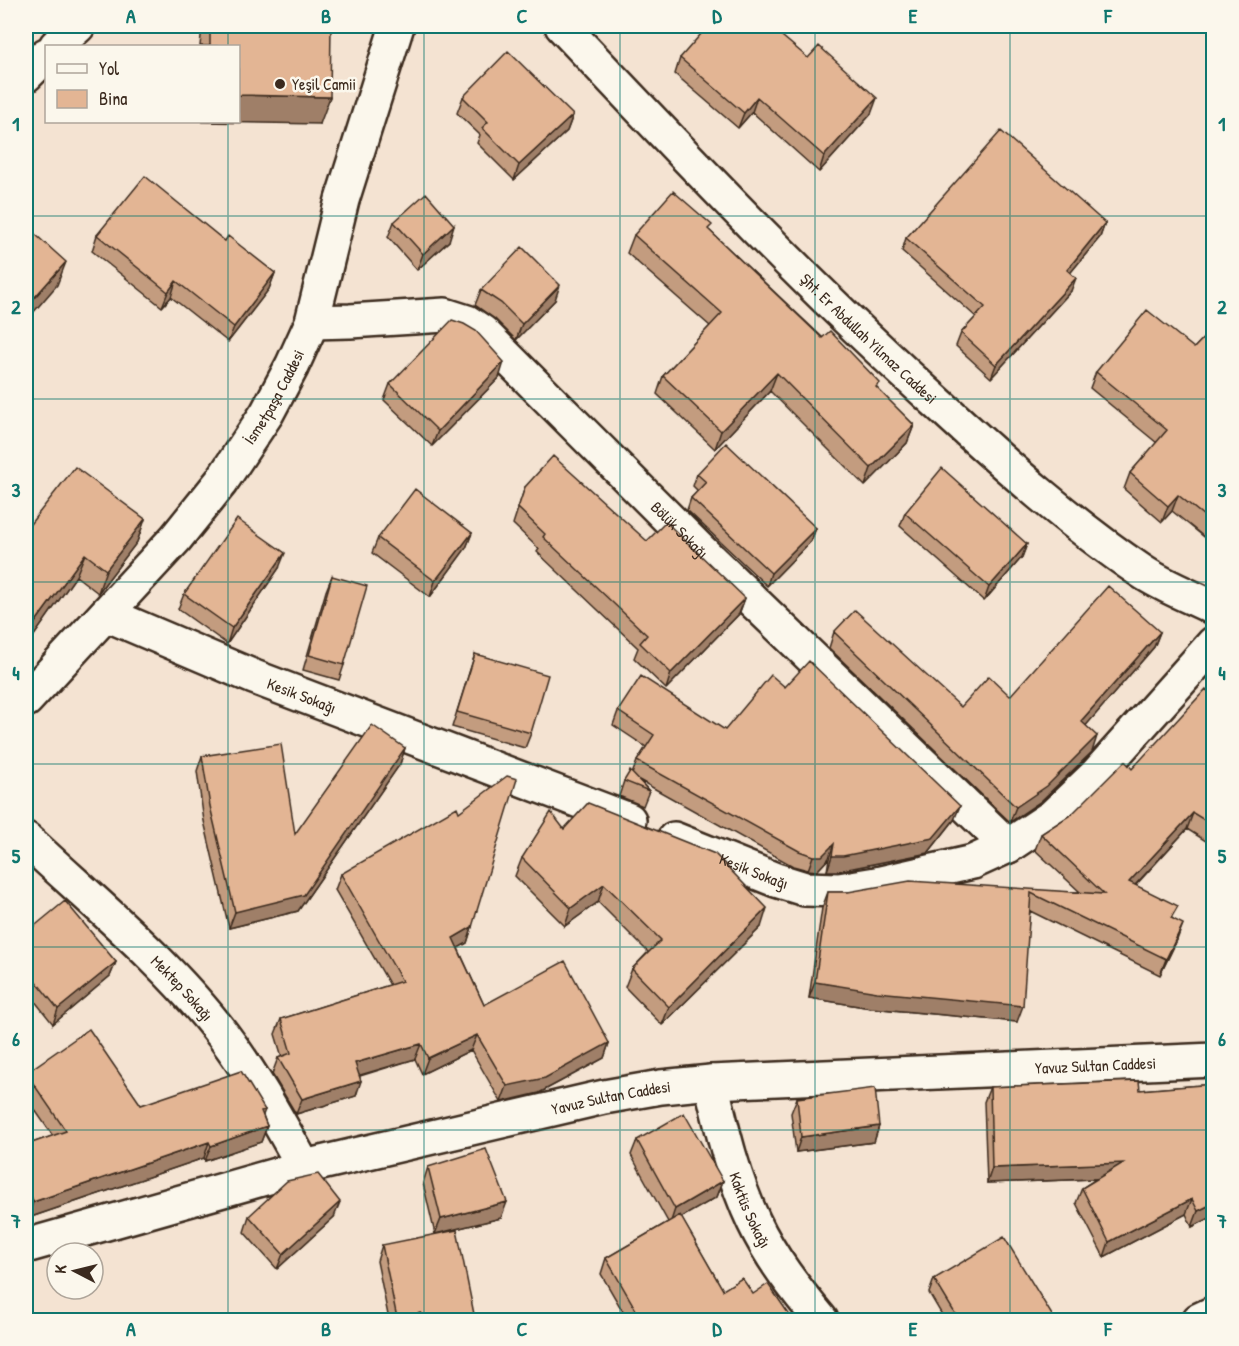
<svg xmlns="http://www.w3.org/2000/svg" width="1239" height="1346" viewBox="0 0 1239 1346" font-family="'Patrick Hand',sans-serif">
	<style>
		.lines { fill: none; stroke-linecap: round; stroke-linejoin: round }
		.minor-casing { stroke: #3b2a1e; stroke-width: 38 }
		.tertiary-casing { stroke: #3b2a1e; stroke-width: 38 }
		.minor { stroke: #fbf7ec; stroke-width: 33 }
		.tertiary { stroke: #fbf7ec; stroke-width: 33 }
		.wall { fill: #c39c7f; stroke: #3b2a1e; stroke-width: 1.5 }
		.shaded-wall { fill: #9f7f68; stroke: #3b2a1e; stroke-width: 1.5 }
		.building { fill: #e3b594; stroke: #3b2a1e; stroke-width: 1.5 }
		.grid { fill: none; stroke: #0f766e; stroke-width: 1.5; stroke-opacity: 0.55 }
		.poi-dot { fill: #3b2a1e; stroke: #fbf7ec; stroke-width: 2 }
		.labels { text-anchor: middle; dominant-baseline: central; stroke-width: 5; stroke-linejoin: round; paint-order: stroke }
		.poi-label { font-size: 16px; fill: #3b2a1e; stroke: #fbf7ec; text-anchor: start }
		.street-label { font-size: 16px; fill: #3b2a1e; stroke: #fbf7ec }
		.neatline { fill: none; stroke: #0f766e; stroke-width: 2 }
		.grid-label { font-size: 20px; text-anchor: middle; font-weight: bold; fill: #0f766e }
	</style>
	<rect width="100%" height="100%" fill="#f4e3d2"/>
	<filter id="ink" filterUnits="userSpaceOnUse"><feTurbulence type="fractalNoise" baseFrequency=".0167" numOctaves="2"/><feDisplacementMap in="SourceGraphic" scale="12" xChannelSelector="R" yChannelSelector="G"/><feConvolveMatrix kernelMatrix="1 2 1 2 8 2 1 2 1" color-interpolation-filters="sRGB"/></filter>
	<g filter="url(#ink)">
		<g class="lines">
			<!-- minor casing -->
			<g class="minor-casing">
				<g id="minor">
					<path id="s1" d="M312 322 350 321 445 315 467 322 482 332 699 549 1008 846"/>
					<path id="s2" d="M106 614 254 677 629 820"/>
					<path id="s3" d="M26 839C92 901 168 963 223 1035 254 1076 279 1122 304 1167"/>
					<path id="s4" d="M674 839 776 880 805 889 839 890 876 884 973 862 1008 846 1053 816 1095 776 1214 643"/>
					<path id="s5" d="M711 1082C722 1129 733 1178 754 1222 771 1258 796 1290 821 1320"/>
					<path d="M1199 1320 1214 1313"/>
				</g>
			</g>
			<!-- tertiary casing -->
			<g class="tertiary-casing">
				<g id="tertiary">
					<path id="s6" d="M562 26C685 156 808 287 942 407 1005 465 1070 523 1141 571 1163 586 1190 596 1214 608"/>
					<path d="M56 46 78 26"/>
					<path d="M26 75 46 55"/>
					<path id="s7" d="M26 700 176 538 221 482 267 413 292 366 312 322 342 200 397 26"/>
					<path id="s8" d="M26 1246 304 1167 604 1097 661 1087 711 1082 1214 1060"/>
				</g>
			</g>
			<!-- minor -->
			<use href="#minor" class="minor"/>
			<!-- tertiary -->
			<use href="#tertiary" class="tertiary"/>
		</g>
		<!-- wall -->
		<path class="wall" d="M202 26H331L320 124 238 46H200Z
			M680 58H808L871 114 819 172 752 112 738 128 675 74Z
			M463 97 573 115 567 131 514 180 477 143 480 135 457 113Z
			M394 222 449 241 417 270 388 237Z
			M1105 223 1100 237 1070 273 1071 291 991 378 956 346 961 333 976 317 902 251 906 238Z
			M710 231 878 390 914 425 907 443 865 486 770 391 715 449 657 394 663 376 710 326 627 253 634 235Z
			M97 235 225 241 275 273 269 289 228 342 171 297 162 307 92 251Z
			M481 290 555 300 516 340 495 319 475 305Z
			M1214 327V545L1172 511 1162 522 1124 489 1130 473 1157 443 1090 388 1096 372 1194 348Z
			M499 378 432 446 384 400 390 384Z
			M697 474 816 528 811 541 767 586 687 510 691 498 698 491 693 486Z
			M525 487 647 541 745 598 739 614 666 689 634 658 638 648 537 552 539 549 513 524Z
			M905 513 1027 544 1022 557 984 601 900 526Z
			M145 519 137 542 98 593 76 576 26 647V527L27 528Z
			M472 533 466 548 430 597 372 553 378 538Z
			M279 568 227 644 178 609 184 594Z
			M332 576 344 665 339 680 303 670 326 591Z
			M834 632 961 707 1010 696 1160 632 1154 647 1086 725 1092 752 1041 801 1010 822 829 648Z
			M475 654 531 733 525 748 452 727Z
			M1214 694V844L1212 845 1187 829 1136 885 1173 919 1177 940 1160 975 1030 911 1017 1022 871 1008 809 998 822 908 828 892H1080L1035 850 1041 834 1072 814 1132 769Z
			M618 711 725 730 954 820 928 853 838 871H827L829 858 817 871 808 870 793 866 639 780 649 791 643 806 619 796 624 781 632 774 637 761 646 747 613 725Z
			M405 748 400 764 298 911 229 928 204 821 197 771 202 756 295 834Z
			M564 829 761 927 662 1025 625 987 632 969 648 952 598 902 565 926 515 876 522 858Z
			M341 874 472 927 467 943 458 948 484 1005 609 1043 604 1058 539 1093 501 1102 471 1050 422 1074 415 1059 360 1076 356 1096 296 1114 272 1074 278 1058 282 1057 275 1034 281 1019 390 985 335 890Z
			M26 933 116 962 110 976 53 1024 26 990Z
			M26 1073 141 1105 265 1110 263 1115 267 1126 261 1142 205 1161 204 1158 28 1218 26 1211V1145L53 1136 26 1097Z
			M1214 1084V1216L1192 1227 1186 1214 1104 1257 1076 1203 1082 1188 1096 1179 987 1183 984 1102 990 1087 1140 1090Z
			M797 1098 879 1126 874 1142 796 1152 791 1113Z
			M637 1140 723 1181 717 1197 681 1217 723 1290 753 1294 793 1320 626 1317 601 1274 606 1258 668 1222 631 1155Z
			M428 1167 501 1218 435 1234 423 1183Z
			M249 1216 334 1217 277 1269 244 1232Z
			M382 1245 475 1319V1320H389L377 1261Z
			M934 1279 1055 1320H945L929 1293Z"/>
		<!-- shaded-wall -->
		<path class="shaded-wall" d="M238 95 330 97 320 124 202 122H238Z
			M757 97 752 112 738 128 744 113Z
			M877 98 871 114 819 172 824 156Z
			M573 115 567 131 514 180 519 165Z
			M1105 223 1100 237 1062 283 1067 270Z
			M454 225 449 241 417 270 423 254Z
			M66 262 57 285 26 321V307Z
			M275 273 269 289 228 342 234 327Z
			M1076 278 1071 291 991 378 996 365Z
			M176 281 171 297 162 307 168 292Z
			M560 285 555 300 516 340 522 324Z
			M504 362 499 378 432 446 438 431Z
			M777 373 770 391 715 449 721 431Z
			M914 425 907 443 865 486 871 468Z
			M1178 495 1172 511 1162 522 1168 506Z
			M145 519 137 542 98 593 106 570Z
			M816 528 811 541 767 586 771 573Z
			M472 533 466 548 430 597 435 581Z
			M1027 544 1022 557 984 601 989 587Z
			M285 553 279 568 227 644 232 628Z
			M85 554 76 576 26 647V635Z
			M745 598 739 614 666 689 671 673Z
			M1160 632 1154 647 1076 737 1081 721Z
			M1097 736 1092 752 1041 801 1010 822 1016 807Z
			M405 748 400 764 298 911 229 928 235 912Z
			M960 806 954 820 928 853 838 871H827L832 856Z
			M1193 813 1187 829 1123 898 1129 882Z
			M834 844 829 858 817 871 808 870 813 856Z
			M604 884 598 902 565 926 571 908Z
			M767 908 761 927 662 1025 669 1007Z
			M1183 924 1177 940 1160 975 1166 959Z
			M472 927 467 943 448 954 453 938Z
			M116 962 110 976 53 1024 58 1009Z
			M815 982 1023 1006 1017 1022 871 1008 809 998Z
			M477 1035 471 1050 422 1074 428 1058Z
			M609 1043 604 1058 539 1093 501 1102 507 1086Z
			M421 1044 415 1059 350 1078 355 1063Z
			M361 1081 356 1096 296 1114 302 1099Z
			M267 1126 261 1142 205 1161 211 1146Z
			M879 1126 874 1142 796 1152 801 1137Z
			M209 1142 204 1158 28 1218 33 1202Z
			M1123 1163 1117 1178 987 1183 992 1168Z
			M723 1181 717 1197 670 1224 675 1209Z
			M1192 1199 1186 1214 1104 1257 1109 1242Z
			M340 1202 334 1217 277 1269 283 1254Z
			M507 1202 501 1218 435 1234 441 1219Z
			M1214 1203V1216L1192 1227 1198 1211Z
			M421 1313 419 1320H396L397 1318Z"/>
		<!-- building -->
		<path class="building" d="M210 26H331L330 97 238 95V46H210Z
			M708 26H770L808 58 819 46 877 98 824 156 757 97 744 113 680 58Z
			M508 51 573 115 519 165 482 128 488 122 463 97Z
			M1001 131 1105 223 1067 270 1076 278 996 365 961 333 985 307 906 238Z
			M145 176 225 241 228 236 275 273 234 327 176 281 168 292 97 235Z
			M673 191 712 225 708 229 822 338 830 331 880 383 876 387 914 425 871 468 777 373 721 431 663 376 722 313 634 235Z
			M426 193 454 225 423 254 394 222Z
			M26 226 66 262 26 307Z
			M522 247 560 285 522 324 501 303 481 290Z
			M1147 310 1194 348 1214 327V524L1178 495 1168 506 1130 473 1167 430 1096 372Z
			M452 320 464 324 476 331 504 362 438 431 390 384Z
			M726 443 816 528 771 573 691 498 706 482 697 474Z
			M553 456 647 541 666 522 745 598 671 673 640 643 647 635 543 537 545 534 518 508 525 487Z
			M75 467 145 519 106 570 85 554 26 635V527L27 528Z
			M942 468 1027 544 989 587 905 513Z
			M415 489 472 533 435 581 378 538Z
			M237 519 285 553 232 628 184 594Z
			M332 576 367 586 344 665 309 655Z
			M1108 586 1160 632 1081 721 1097 736 1047 786 1016 807 834 632 855 610 961 707 989 676 1010 696Z
			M475 654 548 675 531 733 457 712Z
			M809 661 960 806 933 838 843 856H832L834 844 822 856H813L799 851 637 761 654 735 618 711 641 676 725 730 771 675 785 687Z
			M1206 689 1212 696 1214 694V826L1193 813 1129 882 1178 906 1171 918 1183 924 1166 959 1031 893 1023 1006 877 992 815 982 828 892H848L910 881 1104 894 1041 834 1072 814 1125 761 1132 769Z
			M372 725 405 748 304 895 235 912 210 806 202 756 281 744 295 834Z
			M630 771 649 791 624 781Z
			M507 776 517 779 472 927 453 938 484 1005 565 961 609 1043 545 1078 507 1086 477 1035 428 1058 421 1044 355 1063 361 1081 302 1099 278 1058 291 1053 281 1019 402 981 341 874 457 807 459 812Z
			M588 803 715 854 767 908 669 1007 632 969 661 940 604 884 571 908 522 858 551 812 564 829Z
			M65 901 116 962 58 1009 26 969V933Z
			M89 1029 141 1105 241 1071 265 1110 261 1111 267 1126 211 1146 209 1142 33 1202 26 1179V1145L66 1131 26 1073Z
			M1139 1081 1140 1090 1214 1084V1203L1198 1211 1192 1199 1109 1242 1082 1188 1123 1163 992 1168 990 1087Z
			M875 1088 879 1126 801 1137 797 1098Z
			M684 1113 723 1181 675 1209 637 1140Z
			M486 1149 507 1202 441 1219 428 1167Z
			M318 1174 340 1202 283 1254 249 1216 287 1181Z
			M680 1215 723 1290 742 1278 753 1294 768 1284 793 1320H621L636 1310 606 1258Z
			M457 1230 475 1319 469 1320H423L421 1313 397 1318 382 1245Z
			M1004 1237 1055 1320H959L934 1279Z"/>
	</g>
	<!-- grid -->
	<path class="grid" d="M228 26V46M424 26V1320M620 26V1320M815 26V1320M1010 26V1320M228 122V1320M26 216H1214M26 399H1214M26 582H1214M26 764H1214M26 947H1214M26 1130H1214"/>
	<!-- markers -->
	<circle class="poi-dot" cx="280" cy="84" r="6"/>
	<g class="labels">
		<!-- poi labels -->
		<g class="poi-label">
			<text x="292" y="84">Yeşil Camii</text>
		</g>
		<!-- street labels -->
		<g class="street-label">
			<text stroke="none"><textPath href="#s6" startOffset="438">Şht. Er Abdullah Yilmaz Caddesi</textPath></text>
			<text stroke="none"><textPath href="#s7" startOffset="393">İsmetpaşa Caddesi</textPath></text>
			<text stroke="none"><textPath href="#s1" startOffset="454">Bölük Sokağı</textPath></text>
			<text stroke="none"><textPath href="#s2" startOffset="212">Kesik Sokağı</textPath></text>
			<text stroke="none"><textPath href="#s4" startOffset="86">Kesik Sokağı</textPath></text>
			<text stroke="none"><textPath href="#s3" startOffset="216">Mektep Sokağı</textPath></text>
			<text stroke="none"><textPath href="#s8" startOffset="1090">Yavuz Sultan Caddesi</textPath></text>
			<text stroke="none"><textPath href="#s8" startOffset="604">Yavuz Sultan Caddesi</textPath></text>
			<text stroke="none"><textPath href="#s5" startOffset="134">Kaktüs Sokağı</textPath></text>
		</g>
	</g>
	<!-- margin -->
	<rect width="1239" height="1346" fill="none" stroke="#fbf7ec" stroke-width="66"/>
	<!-- legend -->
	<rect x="45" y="45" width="195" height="78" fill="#fbf7ec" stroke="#aea59a" stroke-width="1.5"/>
	<rect x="57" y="64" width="30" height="9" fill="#fbf7ec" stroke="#aea59a" stroke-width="1.5"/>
	<text x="99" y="75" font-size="18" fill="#3b2a1e">Yol</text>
	<rect x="57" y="90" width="30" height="18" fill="#e3b594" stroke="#aea59a" stroke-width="1.5"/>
	<text x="99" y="105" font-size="18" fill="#3b2a1e">Bina</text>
	<!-- north arrow -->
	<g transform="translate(75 1271) rotate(277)"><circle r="28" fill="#fbf7ec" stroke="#aea59a" stroke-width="1.5"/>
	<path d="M0-4.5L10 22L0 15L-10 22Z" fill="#3b2a1e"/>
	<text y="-9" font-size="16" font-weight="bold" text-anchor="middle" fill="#3b2a1e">K</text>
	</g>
	<rect x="33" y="33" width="1173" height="1280" class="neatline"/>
	<g class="grid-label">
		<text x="131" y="23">A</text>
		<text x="326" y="23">B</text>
		<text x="522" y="23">C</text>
		<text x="717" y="23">D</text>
		<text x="913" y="23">E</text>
		<text x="1108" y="23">F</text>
		<text x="16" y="131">1</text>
		<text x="1222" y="131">1</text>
		<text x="16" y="314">2</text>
		<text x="1222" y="314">2</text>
		<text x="16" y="497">3</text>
		<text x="1222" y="497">3</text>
		<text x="16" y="680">4</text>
		<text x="1222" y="680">4</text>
		<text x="16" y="863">5</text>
		<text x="1222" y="863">5</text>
		<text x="16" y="1046">6</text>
		<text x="1222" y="1046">6</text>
		<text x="16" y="1228">7</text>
		<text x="1222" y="1228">7</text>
		<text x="131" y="1336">A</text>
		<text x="326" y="1336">B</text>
		<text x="522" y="1336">C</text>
		<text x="717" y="1336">D</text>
		<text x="913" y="1336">E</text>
		<text x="1108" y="1336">F</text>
	</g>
</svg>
